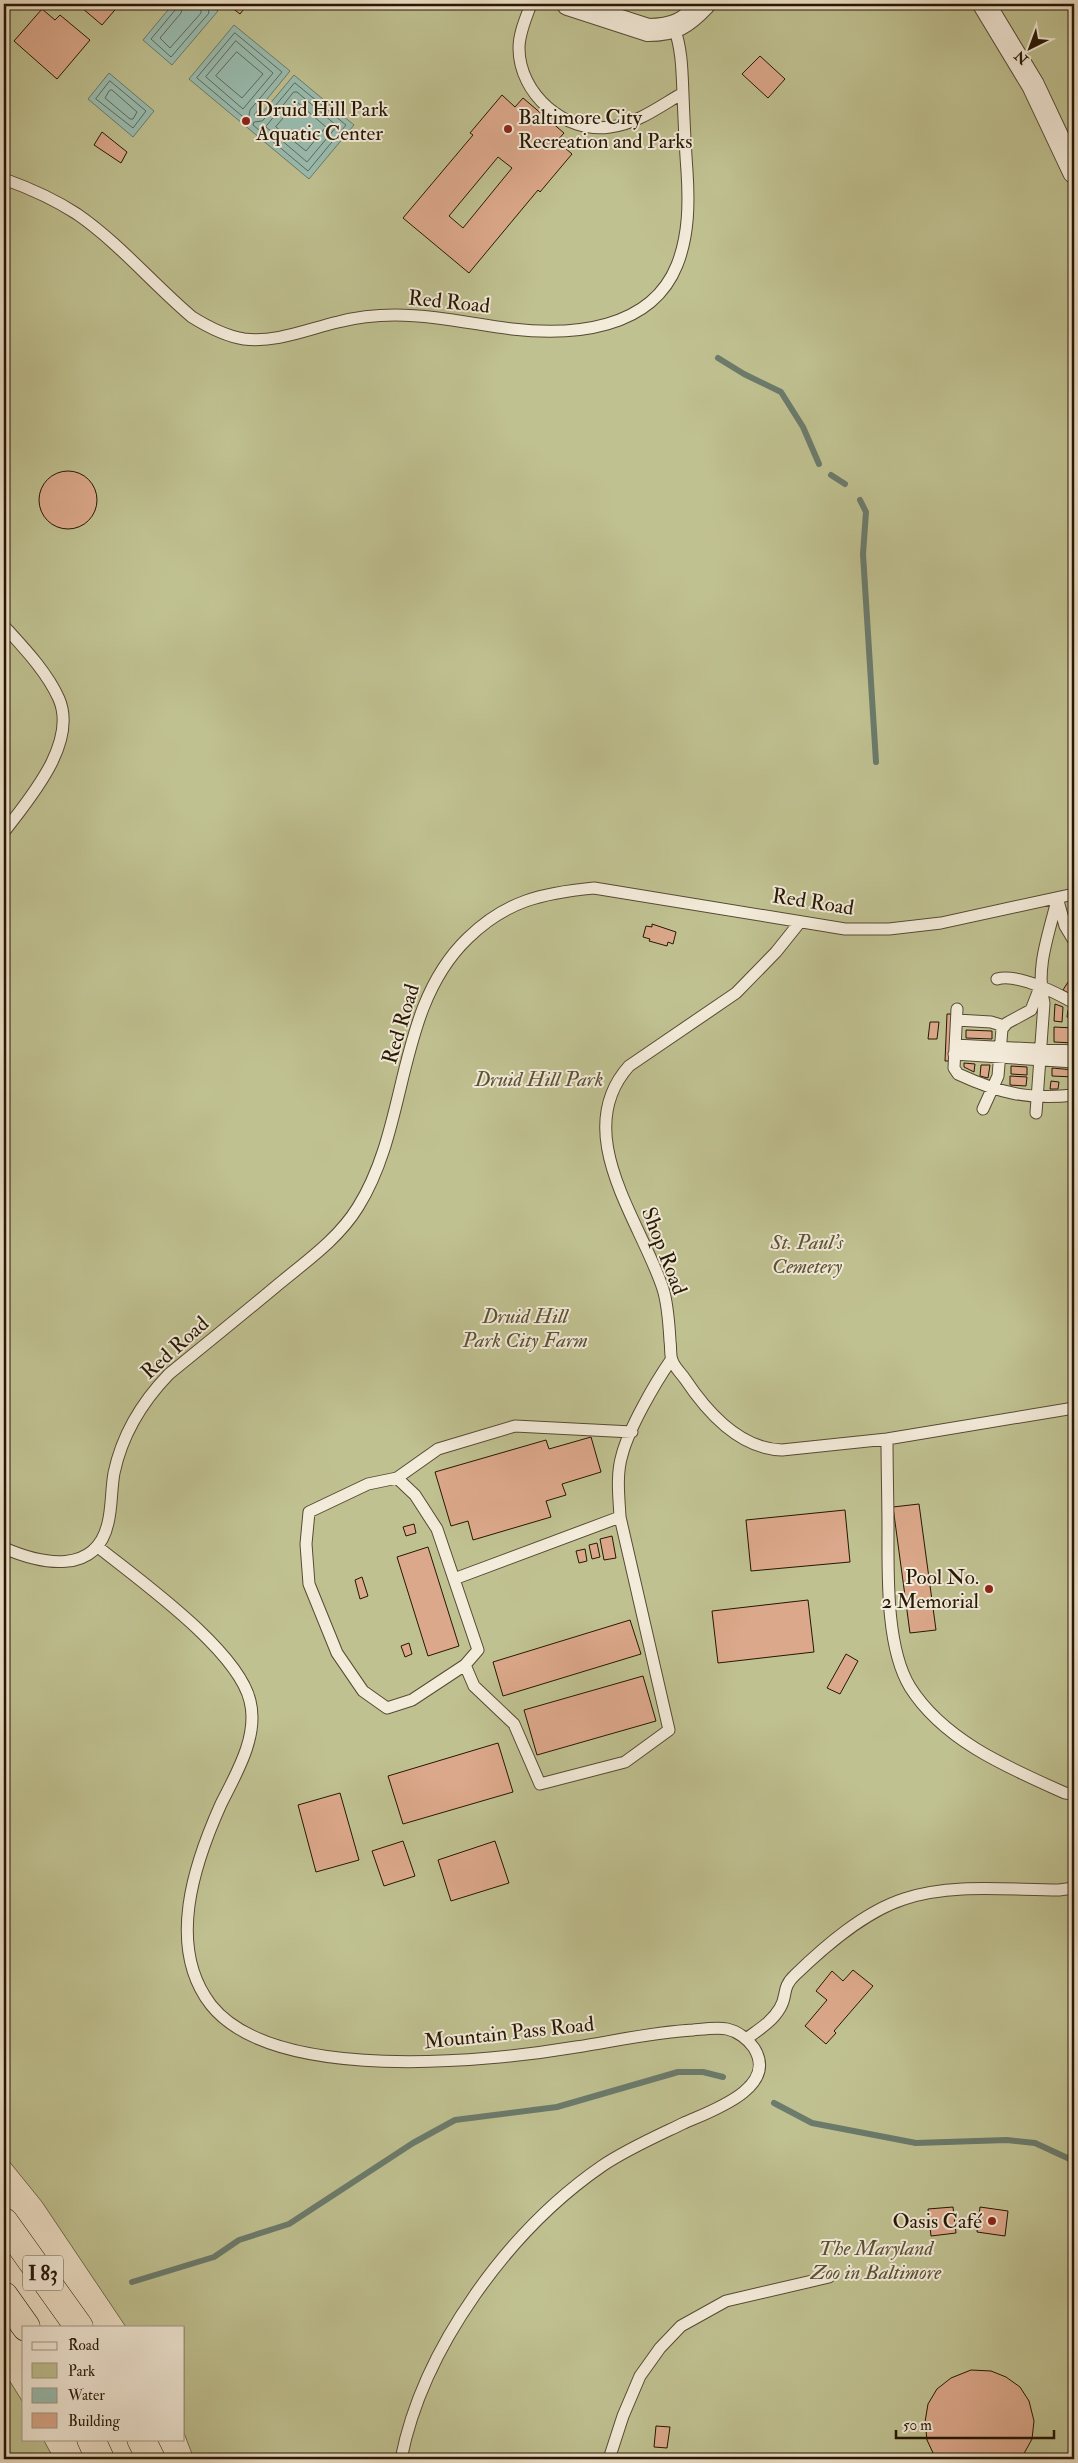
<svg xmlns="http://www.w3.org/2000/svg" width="1078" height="2463" viewBox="0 0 1078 2463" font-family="'IM FELL Double Pica',serif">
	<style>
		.green { fill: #c0c191; stroke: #726c4a }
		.water { fill: #9abeb2; stroke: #6b7b6c }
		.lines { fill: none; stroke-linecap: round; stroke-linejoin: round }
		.shore { stroke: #606a5a; stroke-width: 1 }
		.stream { stroke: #6b7b6c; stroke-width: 6 }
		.building { fill: #dca88b; stroke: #251703; fill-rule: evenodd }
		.service-casing { stroke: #574a34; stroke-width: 13 }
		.minor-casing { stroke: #574a34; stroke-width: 24 }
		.motorway-casing { stroke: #251703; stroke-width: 29 }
		.service { stroke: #f4ecdb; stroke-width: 11 }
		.minor { stroke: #f4ecdb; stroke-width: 22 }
		.motorway { stroke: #eee1c8; stroke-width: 28 }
		.poi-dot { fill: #8f2418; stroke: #f4ecdb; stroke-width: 2 }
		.labels { text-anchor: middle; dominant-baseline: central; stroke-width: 4; stroke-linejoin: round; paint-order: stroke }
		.shield { fill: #f4ecdb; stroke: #635744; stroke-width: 1 }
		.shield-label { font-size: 20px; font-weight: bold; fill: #251703 }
		.poi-label { font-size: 21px; fill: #251703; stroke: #f4ecdb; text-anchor: start }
		.street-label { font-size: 21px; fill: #251703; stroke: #f4ecdb }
		.park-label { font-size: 21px; font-style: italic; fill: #5b5235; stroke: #f4ecdb }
	</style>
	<rect width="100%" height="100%" fill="#eee1c8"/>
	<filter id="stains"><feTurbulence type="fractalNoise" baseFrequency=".004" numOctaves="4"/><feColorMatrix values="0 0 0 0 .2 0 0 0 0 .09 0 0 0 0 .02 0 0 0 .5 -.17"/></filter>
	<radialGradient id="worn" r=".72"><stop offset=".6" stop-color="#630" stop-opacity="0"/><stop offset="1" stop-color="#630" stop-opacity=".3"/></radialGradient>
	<!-- green -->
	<path class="green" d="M4 4H1074V2459H194L184 2433V2327H126L42 2202 4 2155Z
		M4 2372 24 2404V2439H43L54 2459H7L4 2456Z"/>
	<!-- water -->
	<path class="water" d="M173 4H209L218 11 172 65 143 40Z
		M234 25 290 71 254 115 258 118 294 75 354 125 309 179 189 79Z
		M109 73 154 111 133 137 88 99Z"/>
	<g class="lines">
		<!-- shore -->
		<path class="shore" d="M177 4 176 9 151 39 171 57 209 13 207 4
			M183 4 181 13 160 38 170 48 201 13V4
			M235 33 282 72 250 110 248 121 197 78Z
			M236 41 273 73 243 109 206 77Z
			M237 52 263 74 242 98 216 76Z
			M110 81 146 111 133 128 96 99Z
			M295 83 346 125 308 171 253 125 254 122 262 121Z
			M112 90 137 112 133 119H130L105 98 109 91Z
			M294 92H297L337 126 307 162 266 127Z
			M297 102 326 127 306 151 276 127Z"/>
		<!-- stream -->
		<path class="stream" d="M718 358 744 374 781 392 803 427 819 464
			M831 475 845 484
			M860 500 866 512 863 554 876 762
			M774 2103 812 2123 916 2143 1007 2140 1035 2143 1074 2161
			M132 2282 214 2257 239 2240 289 2224 413 2143 455 2120 557 2107 678 2072H703L723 2077"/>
	</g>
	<!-- building -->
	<path class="building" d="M85 4H120L102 25 82 8Z
		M234 4H245L247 5 240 14 231 7Z
		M42 9 55 20 60 15 90 40 57 79 14 41Z
		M760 56 785 79 768 98 742 74Z
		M502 95 515 107 523 98 564 133 557 141 572 154 540 192 538 190 469 273 403 218 473 135 470 133ZM498 157 512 168 463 228 449 216Z
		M102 132 127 152 121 163 94 145Z
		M39 500a29 29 0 1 1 58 0a29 29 0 1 1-58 0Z
		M652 924 676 932 673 944 668 942 667 946 649 941 650 939 643 937 646 926 652 927Z
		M1068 982 1074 986V996L1063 990Z
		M1055 1004 1063 1007 1062 1022 1054 1021Z
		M1068 1010 1074 1013V1022L1067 1017Z
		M947 1014H952L950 1061H945Z
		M930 1022H939L937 1039H928Z
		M1054 1027 1074 1028V1043L1054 1042Z
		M966 1030 992 1031V1039L966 1038Z
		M964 1063 975 1064 974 1072 964 1067Z
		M981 1065H990L988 1078 980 1076Z
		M1011 1066 1027 1067V1075L1011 1074Z
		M1052 1068 1074 1070V1077L1052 1076Z
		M1010 1076 1027 1077 1026 1086 1010 1085Z
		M1051 1081 1059 1082 1058 1089H1050Z
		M591 1437 601 1472 562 1484 566 1495 546 1501 551 1517 473 1540 468 1521 451 1526 435 1472 546 1440 549 1449Z
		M919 1504 936 1630 910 1633 893 1507Z
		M845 1510 850 1562 751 1571 746 1520Z
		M414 1524 416 1533 406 1536 403 1527Z
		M612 1536 616 1558 604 1560 600 1539Z
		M597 1543 600 1557 592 1559 589 1545Z
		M428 1547 459 1646 428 1656 397 1557Z
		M585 1549 587 1561 579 1563 576 1551Z
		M362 1577 368 1596 360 1599 355 1580Z
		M808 1600 814 1652 718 1663 712 1611Z
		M630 1620 641 1654 503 1696 493 1662Z
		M409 1643 412 1654 405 1657 401 1646Z
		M846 1654 858 1661 840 1694 827 1688Z
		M643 1676 656 1721 537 1755 524 1710Z
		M498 1743 513 1792 403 1824 388 1776Z
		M340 1793 359 1860 316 1872 298 1805Z
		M403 1841 415 1876 384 1886 372 1851Z
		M495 1841 509 1883 451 1901 438 1860Z
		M853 1970 873 1986 834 2031 836 2033 826 2044 805 2026 827 2000 816 1991 832 1971 843 1981Z
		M953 2207 956 2233 931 2236 928 2209Z
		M980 2207 1008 2211 1005 2236 977 2232Z
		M971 2370 991 2371 1006 2377 1020 2387 1029 2401 1034 2421 1032 2439 1021 2459H938L934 2455 927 2440 925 2422 928 2404 937 2389 951 2378Z
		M656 2426 670 2427 667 2448 654 2447Z"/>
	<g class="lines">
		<!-- service casing -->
		<g class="service-casing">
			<path id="service" d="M531 4C526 18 519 33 519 48 519 94 565 134 610 127 637 124 660 106 683 93
				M4 179C29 188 54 199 77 214 119 243 153 284 192 317 208 327 225 336 244 339 276 343 308 329 338 322 357 317 376 315 395 315 434 315 473 324 512 329 572 336 651 330 677 265 689 235 689 202 687 171 685 145 684 120 683 95 682 70 682 50 674 27
				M4 626C24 648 47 672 59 699 78 744 28 800 4 832
				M1058 901 1065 926 1074 941
				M800 922 776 952 736 993 629 1066C569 1133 641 1221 663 1289 668 1305 669 1324 670 1341 671 1347 670 1355 672 1360 674 1367 681 1373 685 1379 707 1412 739 1449 782 1450L887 1439 1074 1408
				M997 979C1017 973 1057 993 1074 1003
				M957 1009 954 1068 958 1074C999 1093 1029 1100 1074 1095
				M957 1020 991 1022 1004 1026
				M955 1045 1074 1051
				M954 1054 1074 1062
				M983 1109 998 1076 1002 1029 1007 1023 1031 1010 1040 987
				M1036 1113 1044 1003C1035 968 1049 934 1057 900
				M887 1439C887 1469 888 1500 888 1530 888 1575 886 1648 910 1687 944 1741 1009 1768 1065 1793L1074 1794
				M397 1478 438 1449 515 1426 632 1432
				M98 1547C139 1580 238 1650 250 1701 259 1736 236 1774 221 1804 194 1864 166 1947 211 2005 274 2084 487 2062 576 2047 615 2041 654 2032 693 2030 704 2029 717 2027 727 2029 737 2031 748 2039 754 2048 779 2088 711 2111 684 2123 657 2136 627 2149 602 2166 509 2230 423 2348 401 2459
				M4 1548C41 1564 96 1576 108 1523 112 1507 111 1490 114 1473 122 1435 142 1402 169 1374 206 1344 243 1314 280 1283 308 1260 339 1238 358 1207 410 1124 395 1008 468 938 506 901 542 893 594 888L845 929H889L941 923 1074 894
				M454 1579 620 1517
				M465 1665 412 1700 387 1708 363 1691 337 1653 309 1584 306 1544 309 1512 368 1484 397 1478 415 1495 437 1529 478 1650 465 1665 474 1686 514 1724 540 1784 625 1762 669 1730 620 1517C619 1497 616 1475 622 1455 629 1428 655 1383 671 1360
				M746 2039C758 2030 772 2022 780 2008 788 1995 781 1988 795 1975 825 1946 864 1912 904 1899 952 1883 1009 1890 1059 1890L1074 1888
				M609 2459 623 2416 640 2376 660 2348 681 2326 726 2301 829 2277"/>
		</g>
		<!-- minor casing -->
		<g class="minor-casing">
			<path id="minor" d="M568 4 648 30C675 30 686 23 704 4
				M984 4 1033 85 1074 172"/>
		</g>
		<!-- motorway casing -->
		<g class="motorway-casing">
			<path id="motorway" d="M4 2222 79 2327
				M4 2296 26 2327
				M91 2439 100 2459
				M141 2439 151 2459"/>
		</g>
		<!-- service -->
		<use href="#service" class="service"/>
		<!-- minor -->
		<use href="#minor" class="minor"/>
		<!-- motorway -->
		<use href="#motorway" class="motorway"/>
	</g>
	<!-- markers -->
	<g class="poi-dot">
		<circle cx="246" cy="121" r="5"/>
		<circle cx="508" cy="129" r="5"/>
		<circle cx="989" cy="1589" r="5"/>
		<circle cx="992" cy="2221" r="5"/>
	</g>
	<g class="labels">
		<!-- shield labels -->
		<rect class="shield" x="23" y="2255.5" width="40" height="35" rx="4"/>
		<g class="shield-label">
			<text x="43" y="2273">I 83</text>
		</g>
		<!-- poi labels -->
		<g class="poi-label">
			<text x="256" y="109">Druid Hill Park<tspan x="256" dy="24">Aquatic Center</tspan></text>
			<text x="518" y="117">Baltimore City<tspan x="518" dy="24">Recreation and Parks</tspan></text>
			<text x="979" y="1577" text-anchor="end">Pool No.<tspan x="979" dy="24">2 Memorial</tspan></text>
			<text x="982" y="2221" text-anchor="end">Oasis Café</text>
		</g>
		<!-- street labels -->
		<g class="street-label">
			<text transform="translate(449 302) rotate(6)">Red Road</text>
			<text transform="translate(813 902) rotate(9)">Red Road</text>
			<text transform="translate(401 1024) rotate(-73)">Red Road</text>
			<text transform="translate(664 1251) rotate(69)">Shop Road</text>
			<text transform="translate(175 1348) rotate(-42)">Red Road</text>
			<text transform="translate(509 2033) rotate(-6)">Mountain Pass Road</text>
		</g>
		<!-- park labels -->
		<g class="park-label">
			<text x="539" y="1079">Druid Hill Park</text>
			<text x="807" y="1242">St. Paul's<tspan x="807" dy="24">Cemetery</tspan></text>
			<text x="525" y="1316">Druid Hill<tspan x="525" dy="24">Park City Farm</tspan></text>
			<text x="876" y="2248">The Maryland<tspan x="876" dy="24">Zoo in Baltimore</tspan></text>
		</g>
	</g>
	<!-- margin -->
	<rect width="1078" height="2463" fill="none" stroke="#eee1c8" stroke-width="20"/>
	<rect x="5" y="5" width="1068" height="2453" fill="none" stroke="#251703" stroke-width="2.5"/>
	<rect x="10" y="10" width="1058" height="2443" fill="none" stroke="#251703"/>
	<!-- legend -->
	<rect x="22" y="2326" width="162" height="115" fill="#f4ecdb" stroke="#a19785"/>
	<rect x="32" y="2342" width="25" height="8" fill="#f4ecdb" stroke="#a19785"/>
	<text x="68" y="2350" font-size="15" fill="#251703">Road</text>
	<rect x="32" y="2363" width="25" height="15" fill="#c0c191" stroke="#a19785"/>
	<text x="68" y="2376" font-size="15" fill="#251703">Park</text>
	<rect x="32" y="2388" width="25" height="15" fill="#9abeb2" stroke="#a19785"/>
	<text x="68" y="2400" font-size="15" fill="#251703">Water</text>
	<rect x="32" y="2413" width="25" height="15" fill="#dca88b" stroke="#a19785"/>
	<text x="68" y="2426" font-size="15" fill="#251703">Building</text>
	<!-- north arrow -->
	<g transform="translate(1030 48) rotate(222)" stroke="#f4ecdb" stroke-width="4" paint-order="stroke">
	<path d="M0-4L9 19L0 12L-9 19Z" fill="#251703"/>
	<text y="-8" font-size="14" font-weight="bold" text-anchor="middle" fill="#251703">N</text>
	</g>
	<!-- scale -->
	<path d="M896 2430v8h158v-8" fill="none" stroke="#251703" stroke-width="2.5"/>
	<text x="903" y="2430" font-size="15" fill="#251703" stroke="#f4ecdb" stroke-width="4" paint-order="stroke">50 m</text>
	<rect width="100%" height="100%" filter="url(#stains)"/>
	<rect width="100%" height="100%" fill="url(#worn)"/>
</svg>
